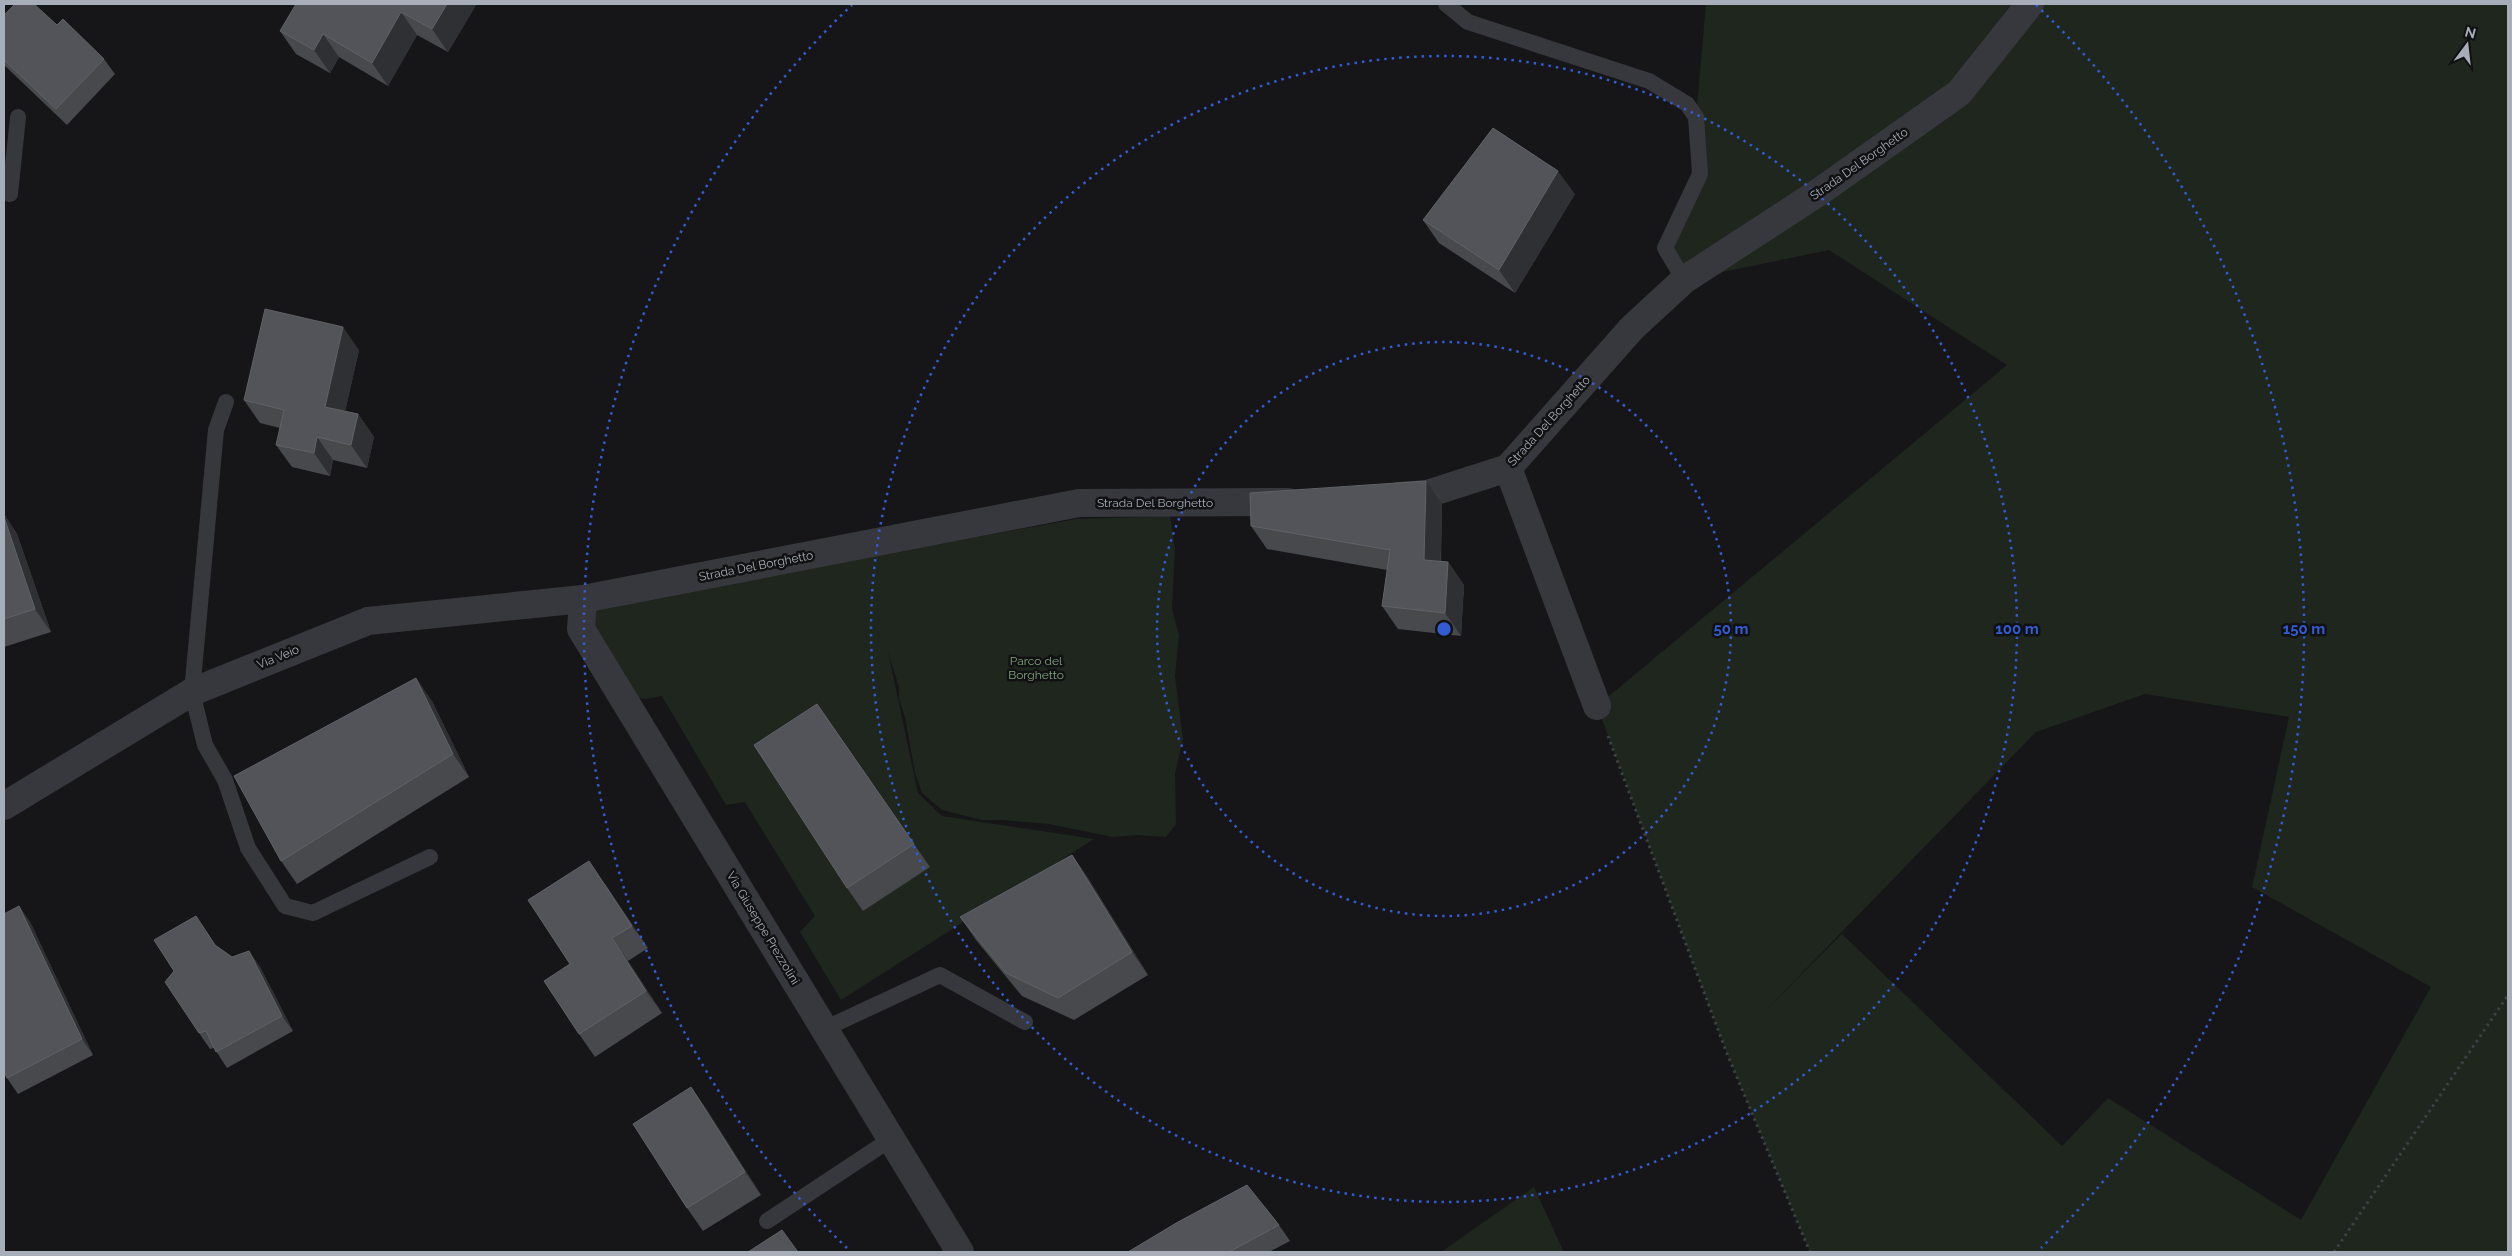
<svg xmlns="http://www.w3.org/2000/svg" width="2512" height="1256" viewBox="0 0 2512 1256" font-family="Raleway,sans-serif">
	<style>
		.green { fill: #1e261e; fill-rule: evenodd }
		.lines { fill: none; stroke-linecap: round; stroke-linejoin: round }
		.path { stroke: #3d4044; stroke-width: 3; stroke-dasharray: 2.5 4; stroke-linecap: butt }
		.service { stroke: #37383d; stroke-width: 16 }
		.minor { stroke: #37383d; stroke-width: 28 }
		.wall { fill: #47494d }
		.shaded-wall { fill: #2f3033 }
		.building { fill: #525459; stroke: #5f6268 }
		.ring { fill: none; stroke: #325cd3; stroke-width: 2.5; stroke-dasharray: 2.5 5 }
		.labels { text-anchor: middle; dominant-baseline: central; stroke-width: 5; stroke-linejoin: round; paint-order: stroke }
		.street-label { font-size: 12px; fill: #a7aeb9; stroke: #111113 }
		.park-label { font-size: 12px; fill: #7fa47e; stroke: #111113 }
		.centre { fill: #325cd3; stroke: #111113; stroke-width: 2.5 }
		.ring-label { font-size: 15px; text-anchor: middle; font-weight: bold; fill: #325cd3; stroke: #111113; stroke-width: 5; stroke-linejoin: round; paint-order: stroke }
	</style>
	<rect width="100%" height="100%" fill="#161618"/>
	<!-- green -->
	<path class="green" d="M1706 4H2508V1252H1810L1726 1051 1597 706 2007 365 1829 250 1684 280 1665 248 1700 174 1696 117ZM2145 694 2289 717 2252 887 2431 987 2301 1220 2108 1098 2062 1146 1842 934 1766 1010 2036 732Z
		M1170 516 1175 549 1172 609 1179 635 1175 676 1183 739 1175 773 1176 824 1166 837 1137 835 1113 837 1049 824 1002 820H982L942 810 922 793 915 773 905 717 899 699V687L888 652 918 793 942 816 1094 839 841 1000 800 932 815 916 745 802 726 805 662 696 646 699 628 697 598 646 592 607 1076 519Z
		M1534 1187 1564 1252H1441Z"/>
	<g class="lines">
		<!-- path -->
		<path class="path" d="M1608 736 1726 1051 1810 1252
			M2334 1252 2508 995"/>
		<!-- service -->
		<path class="service" d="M1446 4 1468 22 1649 81 1687 104 1696 117 1700 174 1665 248 1684 280
			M4 191 10 194 18 117
			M226 402 216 430 192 692 205 745 225 780 248 848 285 906 313 913 430 857
			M824 1029 940 975 1025 1022
			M767 1221 891 1139"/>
		<!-- minor -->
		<path class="minor" d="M1508 468 1597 706
			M1398 496 1427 494 1508 468 1632 328 1684 280 1819 192 1959 93 2030 4
			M583 599 581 629 960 1252
			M4 806 192 692 368 621 583 599 1079 503 1288 502"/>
	</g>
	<!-- wall -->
	<path class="wall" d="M296 4H475L476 5 448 52 417 35 388 86 339 57 330 73 296 54 280 31Z
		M4 15 57 25 104 59 115 74 67 125 4 65Z
		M1575 194 1515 293 1439 243 1423 220Z
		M359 350 345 411 358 414 374 437 367 468 333 460 330 476 292 467 276 445 280 428 260 423 244 400Z
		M1442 504 1441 562H1448L1464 585 1461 636 1398 629 1382 606 1387 570 1267 549 1251 526Z
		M4 514 17 534 51 632 4 647Z
		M432 701 469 777 297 884 281 861Z
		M817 704 930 867 863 911 847 888Z
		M1072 855 1088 878 1148 975 1074 1020 1022 996 976 940 960 917Z
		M605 884 648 948 628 961 662 1013 595 1057 579 1034Z
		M19 906 30 922 93 1055 18 1094 7 1078Z
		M207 932 216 946 232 957 249 951 260 967 293 1031 227 1068 214 1048 210 1049 199 1033 174 971Z
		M691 1087 707 1110 761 1195 703 1231 687 1208Z
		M1279 1225 1290 1241 1269 1252H1128Z"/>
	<!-- shaded-wall -->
	<path class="shaded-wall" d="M447 4H475L476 5 448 52 432 29Z
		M401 12 417 35 388 86 372 63Z
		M323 34 339 57 330 73 314 50Z
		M1558 171 1575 194 1515 293 1499 270Z
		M343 327 359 350 341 430 325 407Z
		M358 414 374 437 367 468 351 445Z
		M317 437 333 460 330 476 314 453Z
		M1426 481 1442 504 1440 583 1424 560Z
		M4 514 17 534 51 632 35 609 4 517Z
		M1448 562 1464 585 1461 636 1445 613Z
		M416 678 432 701 469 777 453 754Z
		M1072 855 1088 878 1148 975 1132 952Z
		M589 861 605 884 648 948 632 926Z
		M19 906 30 922 93 1055 82 1039Z
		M612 938 628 961 662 1013 646 991Z
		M249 951 260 967 293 1031 282 1016Z
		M691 1087 707 1110 761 1195 745 1172Z"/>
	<!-- building -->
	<path class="building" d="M15 4H34L57 25 63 19 104 59 56 109 4 60V15Z
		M296 4H447L432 29 401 12 372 63 323 34 314 50 280 31Z
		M1493 128 1558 171 1499 270 1423 220Z
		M265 309 343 327 325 407 358 414 351 445 317 437 314 453 276 445 284 410 244 400Z
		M1426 481 1424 560 1448 562 1445 613 1382 606 1390 550 1251 526 1250 493Z
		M4 517 35 609 4 619Z
		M416 678 453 754 281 861 234 776Z
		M817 704 914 844 847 888 754 745Z
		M1072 855 1132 952 1058 998 1006 973 960 917Z
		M589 861 632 926 612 938 646 991 579 1034 544 981 570 964 528 900Z
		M19 906 82 1039 7 1078 4 1072V914Z
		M196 916 215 945 232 957 249 951 282 1016 216 1052 206 1031 199 1033 165 982 174 971 154 940Z
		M691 1087 745 1172 687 1208 633 1124Z
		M1247 1185 1279 1225 1229 1252H1128L1178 1222Z
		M782 1230 798 1252H748Z"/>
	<!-- distance rings -->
	<g class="ring">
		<circle cx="1444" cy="629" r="287"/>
		<circle cx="1444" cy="629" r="573"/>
		<path d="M847 1248A860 860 0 0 1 852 5M2036 5A860 860 0 0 1 2041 1248"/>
	</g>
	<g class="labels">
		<!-- street labels -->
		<g class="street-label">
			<text transform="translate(1859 164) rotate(-35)">Strada Del Borghetto</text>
			<text transform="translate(1549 421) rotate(-48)">Strada Del Borghetto</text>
			<text x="1155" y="503">Strada Del Borghetto</text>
			<text transform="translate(756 566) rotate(-11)">Strada Del Borghetto</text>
			<text transform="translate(278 657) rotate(-22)">Via Veio</text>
			<text transform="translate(763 928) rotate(59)">Via Giuseppe Prezzolini</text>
		</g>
		<!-- park labels -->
		<g class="park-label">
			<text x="1036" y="661">Parco del<tspan x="1036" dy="14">Borghetto</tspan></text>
		</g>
	</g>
	<circle cx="1444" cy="629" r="8" class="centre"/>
	<g class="ring-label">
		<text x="1731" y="634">50 m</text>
		<text x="2017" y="634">100 m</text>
		<text x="2304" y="634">150 m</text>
	</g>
	<!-- border -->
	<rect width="2512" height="1256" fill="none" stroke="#a7aeb9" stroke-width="10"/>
	<!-- north arrow -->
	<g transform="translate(2467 45) rotate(15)" stroke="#111113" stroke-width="4" paint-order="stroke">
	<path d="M0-4L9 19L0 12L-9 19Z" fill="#a7aeb9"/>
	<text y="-8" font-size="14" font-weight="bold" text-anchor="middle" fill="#a7aeb9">N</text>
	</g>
</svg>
